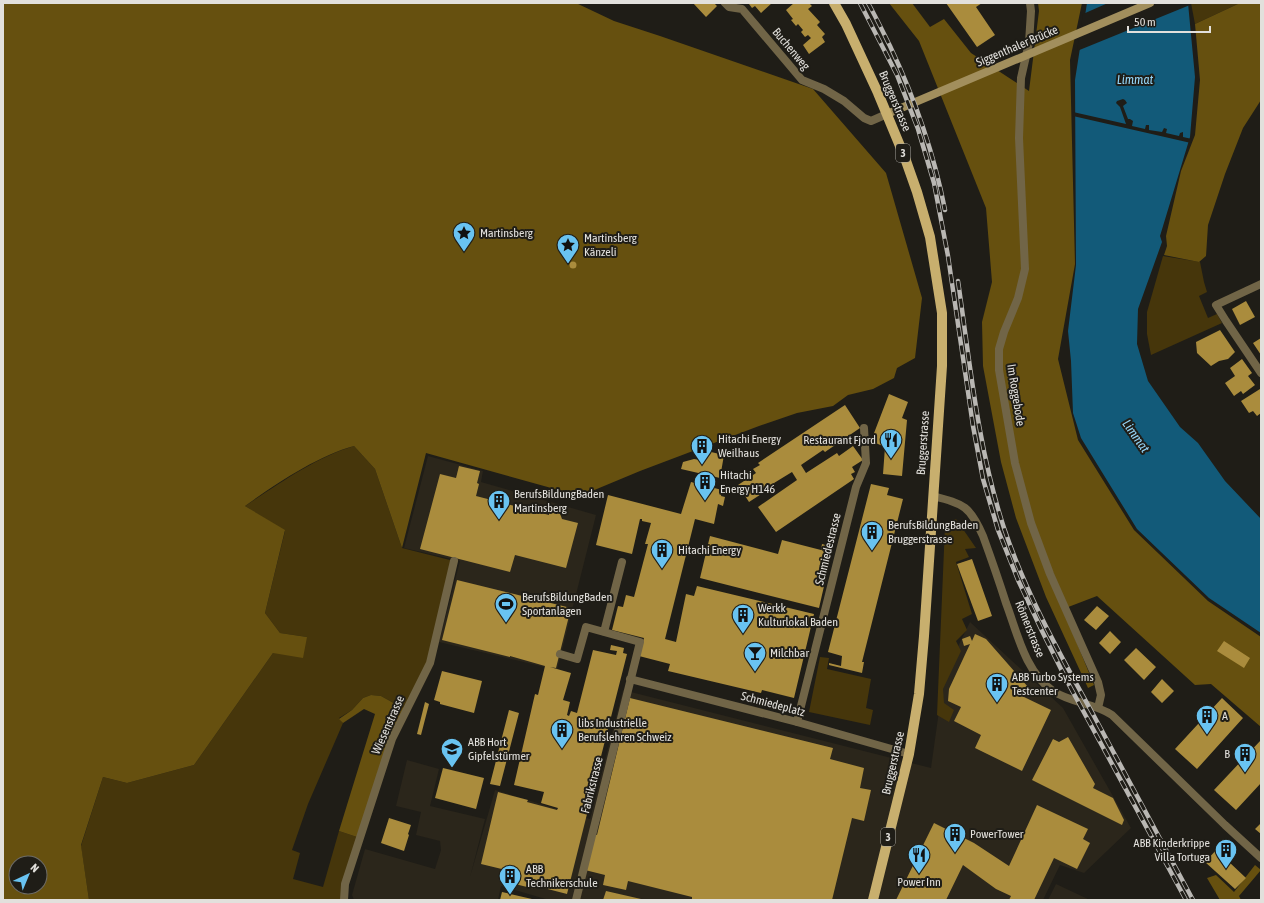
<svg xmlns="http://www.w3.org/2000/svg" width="1264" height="903" viewBox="0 0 1264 903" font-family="'Asap Condensed',sans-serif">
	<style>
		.built { fill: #2b261b }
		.green { fill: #46360b }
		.forest { fill: #66500f; fill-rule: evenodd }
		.water { fill: #125a79 }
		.pier { fill: #1f1d17 }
		.building { fill: #aa8c3d }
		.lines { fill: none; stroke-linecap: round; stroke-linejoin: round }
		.minor { stroke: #716547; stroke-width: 8 }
		.secondary { stroke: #a28f5d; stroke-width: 8 }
		.primary { stroke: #c8af6e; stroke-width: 10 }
		.rail-casing { stroke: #b9b7b3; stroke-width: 4.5 }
		.rail { stroke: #1f1d17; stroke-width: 3; stroke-dasharray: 9; stroke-linecap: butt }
		.labels { text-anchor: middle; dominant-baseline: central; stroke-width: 4; stroke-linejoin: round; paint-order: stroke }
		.shield { fill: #1f1d17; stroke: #a8a6a1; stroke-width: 1 }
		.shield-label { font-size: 11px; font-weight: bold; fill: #e2e0dc }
		.street-label { font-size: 12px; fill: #e2e0dc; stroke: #1f1d17 }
		.poi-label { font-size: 12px; fill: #e2e0dc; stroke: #1f1d17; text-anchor: start }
		.water-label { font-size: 13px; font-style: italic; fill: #95d5f7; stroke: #1f1d17 }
	</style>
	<rect width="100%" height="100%" fill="#1f1d17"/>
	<!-- built -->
	<path class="built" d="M428 456 483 471 481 482 596 515 557 670 439 642 460 561 404 548Z
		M970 622 1063 708 1131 828 1084 873 1060 865 1043 900H549L501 886 498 900H354L352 895 365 849 435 869 441 850 440 841 416 835 421 812 396 806 407 760 439 769 430 806 485 819 470 877 495 790 590 819 623 690 931 768 944 675Z
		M1056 884 1090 900H1048Z"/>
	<!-- green -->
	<path class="green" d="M1191 3H1240L1195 24Z
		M1163 256 1200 262 1204 282 1207 292 1199 296 1208 318 1217 314 1222 323 1151 355 1147 334V312Z
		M354 446 375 469 402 548 454 561 435 647 406 710 381 696 371 695 363 698 352 710 339 718 343 723 308 804 292 850 300 853 293 879 323 887 339 831 360 838 344 900H311L305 899 304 900H89L81 846 103 777 127 783 194 765 273 653 307 637 280 633 265 613 285 531 245 506C279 484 314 458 354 446Z
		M956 519 976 548 965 549 969 557 956 562 972 614 962 619 967 630 956 641 961 651 943 689 944 703 954 710 949 722 937 715 945 526 951 520Z
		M820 657 829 658 827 669 871 679 866 708 873 710 870 725 809 712Z"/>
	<!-- forest -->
	<path class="forest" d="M3 3H576L614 21 660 36 813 89 886 173 922 298 915 358 897 368 894 378 873 389 848 395 833 406 797 413 759 426 640 471 580 496 426 453 402 548 375 469 354 446C319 455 274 485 245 506L285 530 265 613 280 633 307 637 303 658 273 653 194 765 127 783 103 777 81 845 89 900H3ZM16 863H40V887H16Z
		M889 3H912L930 27 944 19 971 53 1029 91 1039 11 1038 3H1082L1070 60 1075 264 1058 359 1078 440 1134 530 1208 601 1261 637V727L1211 684 1195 685 1097 596 1063 609 1094 685 1088 688 1046 597 1016 518 1001 462 983 366 982 322 992 282 986 208 919 41Z
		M1240 3H1261V100L1243 128 1225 174 1208 225 1206 256 1199 262 1164 255 1167 246 1166 236 1181 171 1195 135 1200 80 1195 24Z
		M371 695 381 696 406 710 360 838 339 831 375 714 364 709 343 723 339 719 352 710 363 698Z
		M1255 865 1261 870 1239 896 1241 900H1220L1207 878 1216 875 1234 892Z"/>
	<!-- water -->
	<path class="water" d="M1087 3H1188L1195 77 1190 137 1160 236 1162 242 1138 309 1137 344 1148 381 1180 427 1198 443 1225 481 1261 519V633L1209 598 1137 529 1081 438 1073 413 1071 361 1068 331 1076 265 1075 80Z"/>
	<!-- pier -->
	<path class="pier" d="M1108 3H1190V5L1077 51 1083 14Z
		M1123 99 1125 100 1127 103 1123 106 1128 119H1130L1133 121 1132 126 1145 129 1146 125H1149V130L1162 132 1164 128 1167 129 1166 133 1179 136 1180 133 1183 132V137L1192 139 1191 143 1073 116V112L1126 124 1120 107 1116 103 1117 101Z"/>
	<!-- building -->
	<path class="building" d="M693 3H714L717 6 706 17Z
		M749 3H772L761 13 755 6 752 8 749 4Z
		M794 3H809L812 6 808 9 820 22 817 25 825 34 822 37 825 42 809 54 803 45 811 38 808 35 805 37 801 32 803 30 798 24 796 26 791 20 793 19 786 10Z
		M946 3H982L976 7 995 35 977 47Z
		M569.5 265a3.5 3.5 0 1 1 7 0a3.5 3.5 0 1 1-7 0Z
		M1246 301 1255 317 1240 325 1232 309Z
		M1220 330 1235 352 1228 359 1219 361 1211 366 1197 353 1196 342Z
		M1261 338V355L1253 343Z
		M1242 359 1252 373 1248 376 1255 385 1243 394 1241 391 1234 396 1225 383 1235 376 1230 368Z
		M1260 389 1261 391V413L1257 416 1253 411 1249 413 1241 401Z
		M889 394 908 402 902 418 907 420 902 476 883 474 885 447 871 441Z
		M845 405 860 428 825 452 823 450 801 465 806 473 837 453 839 456 853 446 863 460 852 467 855 472 851 474 854 479 776 532 758 507 797 480 792 472 774 483 775 485 749 502 738 485 756 473 753 469 760 465 758 463Z
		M711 452 724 455 720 478 681 469 683 462 694 459 700 460 701 456Z
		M459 466 480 471 477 483 479 484 476 496 549 515V508L551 507H554L559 511 562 519 578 523 566 568 515 555 510 572 420 549 440 474 456 478Z
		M691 482 722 490 721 496 725 497 723 506 718 504 714 524 695 519 665 639 676 642 686 594 694 596 697 586 814 614 794 698 762 690 761 693 668 671 670 664 639 656 644 638 612 630 618 606 623 607 626 595 634 597 648 544H645L651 523 642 521V519H640L632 554 596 545 608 495 681 514Z
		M871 484 889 488 887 495 903 499 862 662H864L862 673 829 665V663L841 666 842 656 828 652Z
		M710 536 778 554 782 540 821 550 822 544 833 547 819 608 700 578Z
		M972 559 992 616 978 621 957 564Z
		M457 580 571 608 556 668 550 667 571 673 563 700 570 702 567 715 569 716 571 711 577 713 593 650 616 655 617 651 610 650 611 645 624 648 623 653 627 654 594 784H597L594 796 591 798 567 894 536 886 535 889 507 882 510 871 481 864 498 792 528 800 527 802 557 810 558 808 541 803 544 792 514 785 535 694 538 695 545 666 510 656V657L442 640Z
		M1097 606 1109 616 1096 630 1084 620Z
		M1110 631 1121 642 1110 654 1099 643Z
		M975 634 986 639 1028 687 1024 697 1051 710 1022 771 975 748 981 735 954 721 961 707 948 701 949 689 970 644 964 646 962 639 970 636 972 641Z
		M1224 641 1250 658 1244 668 1217 651Z
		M1136 648 1156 667 1144 680 1124 660Z
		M442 671 482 681 474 713 440 704V702L434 700Z
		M1162 679 1174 691 1162 703 1151 692Z
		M630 698 833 748 830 759 864 768 860 788 871 790 864 821 852 818 832 900H692V897L628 881 626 890 603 885 605 875 585 870 593 834 597 835Z
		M1222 698 1243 718 1197 769 1175 749Z
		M425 702 429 704 421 735 417 734Z
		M509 710 519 713 500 786 490 784Z
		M1068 737 1095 784 1093 788 1113 798 1124 820 1122 825 1032 780 1053 739 1059 742Z
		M1261 740V783L1236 810 1214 790Z
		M443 768 484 778 476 809 435 798Z
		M1037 805 1088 829 1083 839 1090 843 1077 869 1054 858 1034 900H1009L1011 896 996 889 963 865 946 900H896L934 823 974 843 1009 866Z
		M389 818 411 825 408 834 409 835 404 851 381 843Z
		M1261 823V834L1255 829Z
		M1220 846 1232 857 1228 861 1246 878 1235 889 1205 862Z
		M606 891 641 899V900H603Z
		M502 892 532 899 531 900H500Z"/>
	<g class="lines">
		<!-- minor -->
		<path class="minor" d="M725 3 729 7 742 9 802 80 824 89 844 101 864 118 871 121 887 114
			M1030 3 1031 11 1029 43 1021 78 1019 138 1025 269 1018 298 1004 332 999 349V370L1015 463 1031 523 1050 574 1098 682 1101 695 1098 708
			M1261 284 1216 305 1226 321 1261 373
			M933 496C964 504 970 506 983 536 991 558 999 581 1006 603 1017 632 1025 672 1053 691 1071 703 1094 703 1112 715L1225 825 1261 858
			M604 632 622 562
			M560 654 577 659 586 627 640 642 576 900
			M630 679 797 722 909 754
			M797 722 856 487 866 463 864 428
			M344 900 345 884 392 739 430 663 454 561"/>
		<!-- secondary -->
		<path class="secondary" d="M887 114 1150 3"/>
		<!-- primary -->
		<path class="primary" d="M834 3 846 24 878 93 905 158 917 192 930 237 942 313V366L924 636 919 694 909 754 873 900"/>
		<!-- rail casing -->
		<g class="rail-casing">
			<path id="rail" d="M860 3 897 75 918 129 934 183 948 256 973 426 983 479 998 530 1018 580 1042 631 1068 683 1186 900
				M868 3C876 17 883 32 890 46 915 99 934 153 945 210
				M958 281C970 363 978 449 1004 528 1026 594 1061 656 1094 716 1127 777 1160 839 1193 900"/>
		</g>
		<!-- rail -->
		<use href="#rail" class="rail"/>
	</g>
	<!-- icons -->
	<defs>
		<g id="sight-pin" transform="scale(1.15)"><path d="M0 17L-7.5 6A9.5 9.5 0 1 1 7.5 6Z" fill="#69c3f1" stroke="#1f1d17"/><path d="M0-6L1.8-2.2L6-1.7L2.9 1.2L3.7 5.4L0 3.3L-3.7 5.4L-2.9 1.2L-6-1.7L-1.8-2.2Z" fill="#111"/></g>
		<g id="restaurant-pin" transform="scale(1.15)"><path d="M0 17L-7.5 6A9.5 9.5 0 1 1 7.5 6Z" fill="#69c3f1" stroke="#1f1d17"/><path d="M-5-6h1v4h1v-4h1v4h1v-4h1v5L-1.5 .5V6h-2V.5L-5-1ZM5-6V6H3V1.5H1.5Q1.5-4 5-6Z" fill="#111"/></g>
		<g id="building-pin" transform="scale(1.15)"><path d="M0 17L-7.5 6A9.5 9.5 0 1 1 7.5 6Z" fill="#69c3f1" stroke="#1f1d17"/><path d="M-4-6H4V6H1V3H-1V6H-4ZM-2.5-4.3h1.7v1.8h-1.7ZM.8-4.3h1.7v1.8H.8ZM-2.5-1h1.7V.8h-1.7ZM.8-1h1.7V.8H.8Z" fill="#111"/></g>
		<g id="stadium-pin" transform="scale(1.15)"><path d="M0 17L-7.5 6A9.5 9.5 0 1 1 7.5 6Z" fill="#69c3f1" stroke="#1f1d17"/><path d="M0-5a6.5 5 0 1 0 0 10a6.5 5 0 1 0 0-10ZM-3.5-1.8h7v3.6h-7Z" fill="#111"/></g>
		<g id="bar-pin" transform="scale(1.15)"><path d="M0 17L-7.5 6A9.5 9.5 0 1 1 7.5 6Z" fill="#69c3f1" stroke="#1f1d17"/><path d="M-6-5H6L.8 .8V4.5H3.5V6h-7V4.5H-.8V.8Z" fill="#111"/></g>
		<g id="school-pin" transform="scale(1.15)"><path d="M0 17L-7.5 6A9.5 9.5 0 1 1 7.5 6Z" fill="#69c3f1" stroke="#1f1d17"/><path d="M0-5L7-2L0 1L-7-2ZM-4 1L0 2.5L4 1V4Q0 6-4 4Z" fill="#111"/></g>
	</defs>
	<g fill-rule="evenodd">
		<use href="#sight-pin" x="464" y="233"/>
		<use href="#sight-pin" x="568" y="245"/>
		<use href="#restaurant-pin" x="891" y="440"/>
		<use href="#building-pin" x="702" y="446"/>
		<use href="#building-pin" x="705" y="482"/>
		<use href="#building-pin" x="499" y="501"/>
		<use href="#building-pin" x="872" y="532"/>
		<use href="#building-pin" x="662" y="550"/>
		<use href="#stadium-pin" x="506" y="604"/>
		<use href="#building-pin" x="743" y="615"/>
		<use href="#bar-pin" x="755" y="653"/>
		<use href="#building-pin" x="997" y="684"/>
		<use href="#building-pin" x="1207" y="716"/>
		<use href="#building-pin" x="562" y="730"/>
		<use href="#school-pin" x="452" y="749"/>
		<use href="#building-pin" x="1245" y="754"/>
		<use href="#building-pin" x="955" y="834"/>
		<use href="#building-pin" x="1226" y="850"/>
		<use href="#restaurant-pin" x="919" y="855"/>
		<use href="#building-pin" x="510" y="876"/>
	</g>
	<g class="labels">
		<!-- shield labels -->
		<g class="shield">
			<rect x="896" y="144" width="14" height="18" rx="3"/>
			<rect x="881" y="828" width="14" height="18" rx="3"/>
		</g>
		<g class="shield-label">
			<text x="903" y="153">3</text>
			<text x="888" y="837">3</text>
		</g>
		<!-- street labels -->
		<g class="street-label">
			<text transform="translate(1017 46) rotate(-23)">Siggenthaler Brücke</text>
			<text transform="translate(791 49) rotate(50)">Buchenweg</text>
			<text transform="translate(895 101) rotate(67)">Bruggerstrasse</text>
			<text transform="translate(1016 395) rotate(81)">Im Roggebode</text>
			<text transform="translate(923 443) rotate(-86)">Bruggerstrasse</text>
			<text transform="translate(828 549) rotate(-76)">Schmiedestrasse</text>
			<text transform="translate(1030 629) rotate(68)">Römerstrasse</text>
			<text transform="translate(773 704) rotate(15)">Schmiedeplatz</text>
			<text transform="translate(388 725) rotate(-66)">Wiesenstrasse</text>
			<text transform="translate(893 763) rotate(-77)">Bruggerstrasse</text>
			<text transform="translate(592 785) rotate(-76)">Fabrikstrasse</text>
		</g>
		<!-- poi labels -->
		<g class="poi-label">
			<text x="480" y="233">Martinsberg</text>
			<text x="584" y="238">Martinsberg<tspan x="584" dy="14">Känzeli</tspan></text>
			<text x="718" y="439">Hitachi Energy<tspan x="718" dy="14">Weilhaus</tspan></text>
			<text x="876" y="440" text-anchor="end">Restaurant Fjord</text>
			<text x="720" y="475">Hitachi<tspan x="720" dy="14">Energy H146</tspan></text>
			<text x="514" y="494">BerufsBildungBaden<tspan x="514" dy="14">Martinsberg</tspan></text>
			<text x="888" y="525">BerufsBildungBaden<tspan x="888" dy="14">Bruggerstrasse</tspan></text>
			<text x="678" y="550">Hitachi Energy</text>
			<text x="522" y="597">BerufsBildungBaden<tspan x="522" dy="14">Sportanlagen</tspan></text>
			<text x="758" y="608">Werkk<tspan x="758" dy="14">Kulturlokal Baden</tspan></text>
			<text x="770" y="653">Milchbar</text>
			<text x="1012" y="677">ABB Turbo Systems<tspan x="1012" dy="14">Testcenter</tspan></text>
			<text x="1222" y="716">A</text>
			<text x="578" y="723">libs Industrielle<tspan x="578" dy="14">Berufslehren Schweiz</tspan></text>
			<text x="468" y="742">ABB Hort<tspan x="468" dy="14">Gipfelstürmer</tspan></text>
			<text x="1230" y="754" text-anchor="end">B</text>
			<text x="970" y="834">PowerTower</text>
			<text x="1210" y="843" text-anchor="end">ABB Kinderkrippe<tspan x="1210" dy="14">Villa Tortuga</tspan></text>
			<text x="526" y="869">ABB<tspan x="526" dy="14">Technikerschule</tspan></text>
			<text x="919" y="882" text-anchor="middle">Power Inn</text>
		</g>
		<!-- water labels -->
		<g class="water-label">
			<text x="1135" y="79">Limmat</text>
			<text transform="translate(1136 436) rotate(55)">Limmat</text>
		</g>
	</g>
	<!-- border -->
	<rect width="1264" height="903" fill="none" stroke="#e2e0dc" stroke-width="8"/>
	<!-- north arrow -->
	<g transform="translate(28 875) rotate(44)"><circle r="19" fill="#1f1d17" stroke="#6d6b66"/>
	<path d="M0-3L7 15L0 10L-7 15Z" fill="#69c3f1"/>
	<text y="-6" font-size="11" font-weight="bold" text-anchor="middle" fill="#e2e0dc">N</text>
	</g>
	<!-- scale -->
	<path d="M1128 26v6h82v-6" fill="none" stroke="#e2e0dc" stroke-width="2"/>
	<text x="1134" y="26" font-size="12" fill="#e2e0dc" stroke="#1f1d17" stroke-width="3" paint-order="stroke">50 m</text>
</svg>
